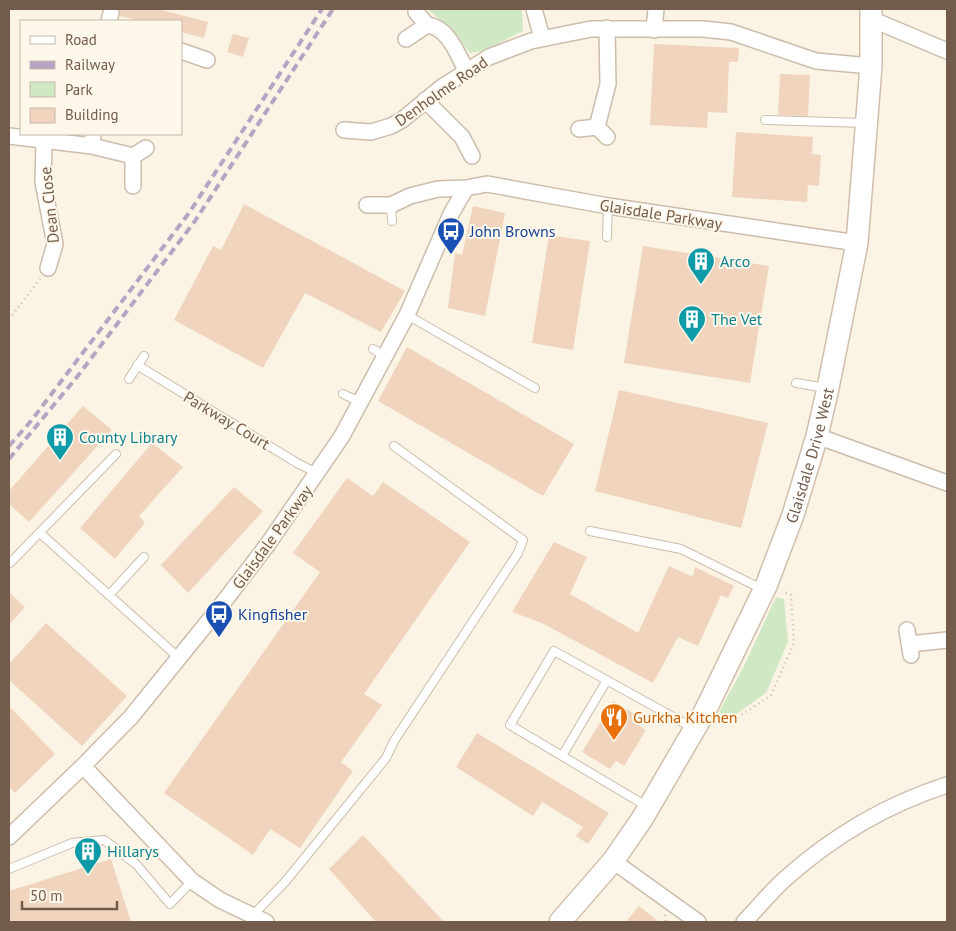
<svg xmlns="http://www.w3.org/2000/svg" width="956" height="931" viewBox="0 0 956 931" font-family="'PT Sans',sans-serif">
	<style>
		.green { fill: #d0e8c3 }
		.building { fill: #f0d4bd }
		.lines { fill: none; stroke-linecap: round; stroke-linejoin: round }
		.lane-casing { stroke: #cdbcab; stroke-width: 10 }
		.street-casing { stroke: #cdbcab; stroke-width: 18 }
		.secondary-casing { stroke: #d1beab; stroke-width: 24 }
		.path { stroke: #d5b8a0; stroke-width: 2.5; stroke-dasharray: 1 4; stroke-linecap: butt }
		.lane { stroke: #fff; stroke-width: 8 }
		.street { stroke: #fff; stroke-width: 15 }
		.secondary { stroke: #fff; stroke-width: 21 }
		.rail { stroke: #b7a3c4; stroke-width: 4; stroke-dasharray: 8 5; stroke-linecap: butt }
		.labels { text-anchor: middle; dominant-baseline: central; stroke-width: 4; stroke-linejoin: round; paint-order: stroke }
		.street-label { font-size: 16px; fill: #735b4b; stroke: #fef8ea }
		.transit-label { font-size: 16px; fill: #164399; stroke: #fef8ea; text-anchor: start }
		.culture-label { font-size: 16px; fill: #0d838f; stroke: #fef8ea; text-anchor: start }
		.food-label { font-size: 16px; fill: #c56008; stroke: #fef8ea; text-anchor: start }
	</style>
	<rect width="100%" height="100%" fill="#fbf4e4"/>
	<!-- green -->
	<path class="green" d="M427 9H522L523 31 483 51 470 53 452 29Z
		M776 597 784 599 788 642 766 693 732 717 719 712 744 666Z"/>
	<!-- building -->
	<path class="building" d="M119 9H158L208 22 204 38 181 32V21H141L120 16Z
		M233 34 249 38 243 57 227 52Z
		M654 44 739 48 738 62H729L727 113 708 112 707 128 650 125Z
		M780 74 810 75 808 116 778 115Z
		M736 132 813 137 812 154 821 155 819 186 808 185 807 202 732 197Z
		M244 204 405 291 381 332 305 293 263 368 174 320 213 246 221 250Z
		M473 206 505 213 485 316 448 308 455 253 462 255Z
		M549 235 590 241 573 350 532 343Z
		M643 246 769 266 750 383 624 363Z
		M407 347 574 444 543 496 378 401Z
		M619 390 768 423 741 528 595 491Z
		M83 406 112 430 29 522 9 504V491Z
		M152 443 183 467 139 516 145 523 115 559 80 528Z
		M347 478 373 496 383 482 470 542 364 694 382 705 341 762 353 771 300 848 270 829 253 855 164 793 320 572 293 553Z
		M234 487 263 511 188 593 161 565Z
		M554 542 587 557 570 594 638 633 669 566 693 577 695 567 734 586 728 598 721 595 698 646 678 637 653 683 542 623 512 612Z
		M9 592 25 607 9 625Z
		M46 623 127 696 82 746 9 680V664Z
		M613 701 640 717 636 724 646 730 624 766 616 761 610 769 582 752Z
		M9 706 55 754 15 793 9 786Z
		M477 733 609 813 588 844 576 836 583 827 542 802 533 816 456 767Z
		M363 835 444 922H376L329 869Z
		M111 859 131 922H9V891Z
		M639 906 659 922H626Z"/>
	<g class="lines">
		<!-- lane casing -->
		<g class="lane-casing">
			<path id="lane" d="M765 120 865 123
				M391 205 392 221
				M607 237 608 206
				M407 315 535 388
				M373 349 385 356
				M137 365 297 463 317 473
				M129 379 144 356
				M796 383 826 388
				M343 394 360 402
				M590 531 681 549 762 589
				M40 533 179 658
				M10 563 116 454
				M109 595 144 557
				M562 756 607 680
				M648 807 510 725 554 651 693 728
				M9 869 72 843 104 840 136 864 170 904 192 881
				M252 916 285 882 386 758 394 741 518 553 523 540 394 446"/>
		</g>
		<!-- street casing -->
		<g class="street-casing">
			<path id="street" d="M534 9 542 38
				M416 12 427 25
				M871 19 947 51
				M109 21 111 13
				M654 30 656 9
				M406 39 427 25C448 27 457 53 466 70
				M181 51 207 60
				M425 100 462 137 472 156
				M597 127 608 84 607 28
				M579 129 597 127 607 137
				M344 130 371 132 391 126 402 120 442 87 489 57 531 41 591 29H703L731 32 816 61 871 66
				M9 136 92 146 93 134
				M44 141 43 182 55 244 48 268
				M92 146 133 156 146 148
				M133 156V186
				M367 205H391L410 196 438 189 466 188
				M817 436 947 483
				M907 630 911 655
				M910 644 947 640
				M83 766 192 881 220 900 266 922
				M9 837 83 766 131 717 216 612 268 544 342 436 407 315 451 214 466 188 487 184 608 206 857 243
				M613 861 698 922
				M744 922C758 908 771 891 786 878 832 837 888 804 947 785"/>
		</g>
		<!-- secondary casing -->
		<g class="secondary-casing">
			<g id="secondary">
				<path id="s1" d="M560 922 613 861 642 819 705 711 766 586 793 515 817 436 828 388 857 243 871 66V9"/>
			</g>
		</g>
		<!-- path -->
		<path class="path" d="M9 319 40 279
			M720 717 731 722 771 695 794 643 791 595 782 591
			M665 915 666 922"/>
		<!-- lane -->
		<use href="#lane" class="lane"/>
		<!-- street -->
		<use href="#street" class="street"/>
		<!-- secondary -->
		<use href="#secondary" class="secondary"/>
		<!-- rail -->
		<path class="rail" d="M9 446 31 421 189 213 322 9
			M9 459 77 377 195 221 333 9"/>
	</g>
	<!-- icons -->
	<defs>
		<g id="bus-pin" transform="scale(1.4375)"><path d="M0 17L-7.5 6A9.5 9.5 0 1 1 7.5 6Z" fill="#1a4fb4" stroke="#fef8ea"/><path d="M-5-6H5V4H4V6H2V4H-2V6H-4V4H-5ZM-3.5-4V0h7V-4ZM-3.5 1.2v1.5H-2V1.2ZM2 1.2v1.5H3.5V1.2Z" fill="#fff"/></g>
		<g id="building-pin" transform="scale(1.4375)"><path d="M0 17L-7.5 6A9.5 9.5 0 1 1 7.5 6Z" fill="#0f9aa8" stroke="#fef8ea"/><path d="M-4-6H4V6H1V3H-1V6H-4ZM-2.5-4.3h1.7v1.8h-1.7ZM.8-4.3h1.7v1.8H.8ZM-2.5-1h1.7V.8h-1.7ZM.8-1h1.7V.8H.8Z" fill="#fff"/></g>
		<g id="restaurant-pin" transform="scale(1.4375)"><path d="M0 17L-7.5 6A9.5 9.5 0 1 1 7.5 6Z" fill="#e8710a" stroke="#fef8ea"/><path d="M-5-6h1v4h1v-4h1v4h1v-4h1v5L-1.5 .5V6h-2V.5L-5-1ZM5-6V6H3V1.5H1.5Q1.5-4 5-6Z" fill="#fff"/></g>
	</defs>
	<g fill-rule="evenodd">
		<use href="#bus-pin" x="451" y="231"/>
		<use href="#building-pin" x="701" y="261"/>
		<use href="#building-pin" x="692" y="319"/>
		<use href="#building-pin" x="60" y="437"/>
		<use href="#bus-pin" x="219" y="614"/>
		<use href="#restaurant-pin" x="614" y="717"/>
		<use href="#building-pin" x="88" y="851"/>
	</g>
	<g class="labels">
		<!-- street labels -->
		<g class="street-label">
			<text transform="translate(441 91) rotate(-35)">Denholme Road</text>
			<text transform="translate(49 205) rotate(-96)">Dean Close</text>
			<text transform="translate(661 214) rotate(9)">Glaisdale Parkway</text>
			<text transform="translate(227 420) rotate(31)">Parkway Court</text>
			<text stroke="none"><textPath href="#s1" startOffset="534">Glaisdale Drive West</textPath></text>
			<text transform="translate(272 537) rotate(-54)">Glaisdale Parkway</text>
		</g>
		<!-- transit labels -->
		<g class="transit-label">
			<text x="470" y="231">John Browns</text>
			<text x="238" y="614">Kingfisher</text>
		</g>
		<!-- culture labels -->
		<g class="culture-label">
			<text x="720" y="261">Arco</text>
			<text x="711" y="319">The Vet</text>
			<text x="79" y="437">County Library</text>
			<text x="107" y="851">Hillarys</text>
		</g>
		<!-- food labels -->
		<g class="food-label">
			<text x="633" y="717">Gurkha Kitchen</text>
		</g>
	</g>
	<!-- border -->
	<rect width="956" height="931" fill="none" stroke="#735b4b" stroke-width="20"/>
	<!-- legend -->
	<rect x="20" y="20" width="162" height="115" fill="#fef8ea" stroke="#c6b9aa"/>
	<rect x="30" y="36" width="25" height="8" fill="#ffffff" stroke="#c6b9aa"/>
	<text x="65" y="45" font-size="15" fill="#735b4b">Road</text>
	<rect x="30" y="61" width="25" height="8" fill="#b7a3c4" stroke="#c6b9aa"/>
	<text x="65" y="70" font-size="15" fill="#735b4b">Railway</text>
	<rect x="30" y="82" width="25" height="15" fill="#d0e8c3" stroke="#c6b9aa"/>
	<text x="65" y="95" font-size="15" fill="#735b4b">Park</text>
	<rect x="30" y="108" width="25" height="15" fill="#f0d4bd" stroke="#c6b9aa"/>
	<text x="65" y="120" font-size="15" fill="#735b4b">Building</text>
	<!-- scale -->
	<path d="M22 901v8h95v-8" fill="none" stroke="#735b4b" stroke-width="2.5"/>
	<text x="30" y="901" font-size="15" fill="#735b4b" stroke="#fef8ea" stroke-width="4" paint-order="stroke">50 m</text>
</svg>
